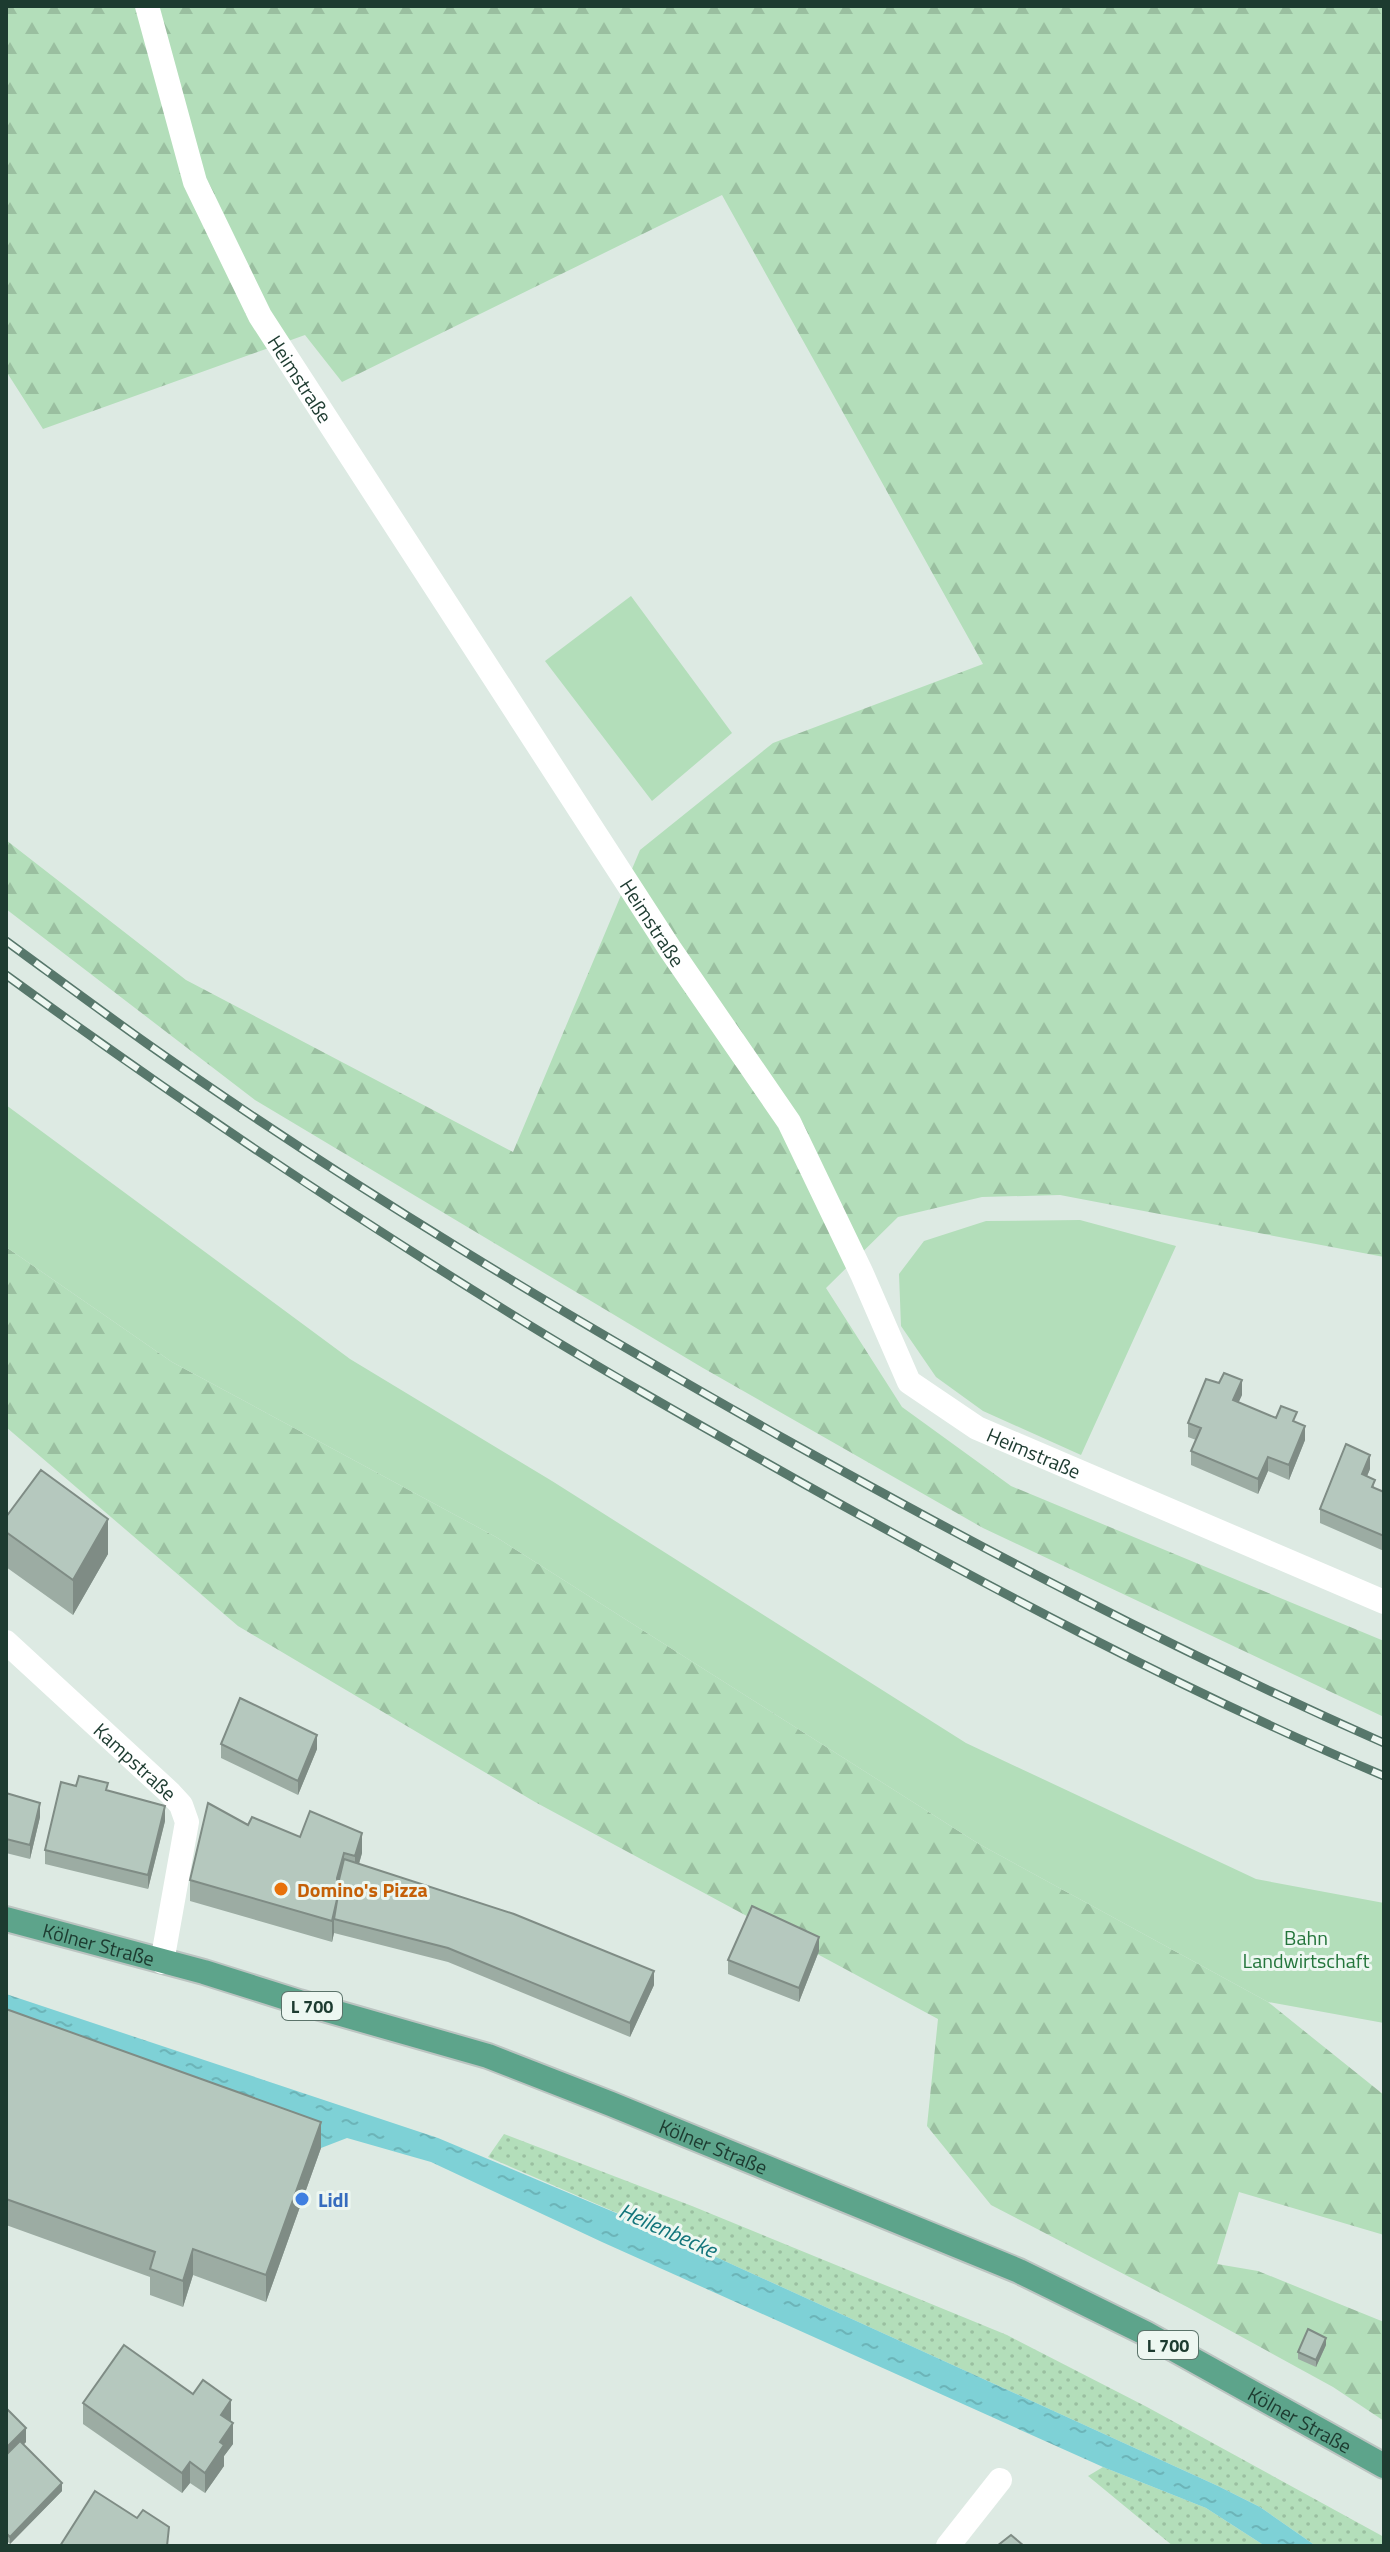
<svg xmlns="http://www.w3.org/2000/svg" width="1390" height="2552" viewBox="0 0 1390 2552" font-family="'Titillium Web',sans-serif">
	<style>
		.grass { fill: url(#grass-dots) }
		.forest { fill: url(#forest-firs) }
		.garden { fill: #b3deba }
		.water { fill: url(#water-ripples) }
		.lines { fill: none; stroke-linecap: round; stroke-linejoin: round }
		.major-casing { stroke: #bbc4c1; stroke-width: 28 }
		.minor { stroke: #fff; stroke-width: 24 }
		.major { stroke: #5da48b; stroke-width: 24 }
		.rail-casing { stroke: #57776b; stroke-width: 9 }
		.rail { stroke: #edf7f1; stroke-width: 6; stroke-dasharray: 18; stroke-linecap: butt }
		.wall { fill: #9caca3 }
		.shaded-wall { fill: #7f8c85 }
		.building { fill: #b5c8be; stroke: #7f8c85; stroke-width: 2 }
		.food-dot { fill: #e8710a; stroke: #edf7f1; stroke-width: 3 }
		.shop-dot { fill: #3f7fe0; stroke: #edf7f1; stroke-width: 3 }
		.labels { text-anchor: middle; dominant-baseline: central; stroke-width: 6; stroke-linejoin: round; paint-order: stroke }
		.shield { fill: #edf7f1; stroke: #5b736a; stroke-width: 2 }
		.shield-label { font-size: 18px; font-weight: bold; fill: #1d3b30 }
		.street-label { font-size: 20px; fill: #1d3b30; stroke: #edf7f1 }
		.food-label { font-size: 20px; font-weight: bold; fill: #c56008; stroke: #edf7f1; text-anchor: start }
		.park-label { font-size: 20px; fill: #24753b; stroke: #edf7f1 }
		.shop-label { font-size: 20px; font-weight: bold; fill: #366cbe; stroke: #edf7f1; text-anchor: start }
		.water-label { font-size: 22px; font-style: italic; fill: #13757b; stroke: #edf7f1 }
	</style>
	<defs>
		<pattern id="grass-dots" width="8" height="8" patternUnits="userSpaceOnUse" patternTransform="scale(2)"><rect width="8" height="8" fill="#b3deba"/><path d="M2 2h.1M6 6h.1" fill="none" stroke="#9abfa0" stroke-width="1.8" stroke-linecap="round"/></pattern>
		<pattern id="forest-firs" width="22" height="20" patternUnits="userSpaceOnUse" patternTransform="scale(2)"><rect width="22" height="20" fill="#b3deba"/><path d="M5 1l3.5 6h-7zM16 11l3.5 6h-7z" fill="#9abfa0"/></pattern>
		<pattern id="water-ripples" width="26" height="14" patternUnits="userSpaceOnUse" patternTransform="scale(2)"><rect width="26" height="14" fill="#7ed1d6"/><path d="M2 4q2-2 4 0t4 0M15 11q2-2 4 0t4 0" fill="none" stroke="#6cb4b8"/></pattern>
	</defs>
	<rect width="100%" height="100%" fill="#ddeae3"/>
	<!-- grass -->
	<path class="grass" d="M504 2134 692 2206 1007 2335 1147 2407 1384 2537V2546H1316L1260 2507 1218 2486 659 2231 488 2157Z
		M1103 2467 1206 2508 1265 2546H1173L1088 2476Z"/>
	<!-- forest -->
	<path class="forest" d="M6 6H1384V1257L1060 1195 982 1197 898 1217 826 1288 902 1407 1011 1486 1384 1641V1717L983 1528 703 1368 255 1100 6 909V840L186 980 513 1152 640 850 773 743 983 664 722 195 342 382 305 335 43 429 6 371Z
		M6 1247 172 1362 496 1537 979 1844 1268 2002 1384 2095V2235L1239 2192 1217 2264 1258 2271 1384 2322V2421L1333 2387 1189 2308 991 2205 927 2126 938 2019 535 1802 238 1626 6 1427Z"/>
	<!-- garden -->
	<path class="garden" d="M631 596 732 733 652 801 545 661Z
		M6 1105 350 1359 552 1481 966 1743 1256 1879 1384 1903V2023L1268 2002 979 1844 496 1537 172 1362 6 1247Z
		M1080 1220 1176 1246 1081 1455 983 1411 936 1377 901 1326 899 1274 924 1241 986 1221Z"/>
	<!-- water -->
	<path class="water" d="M6 1994 438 2138 659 2231 1218 2486 1260 2507 1316 2546H1265L1206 2508 1103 2467 602 2242 431 2162 347 2138 321 2148 6 2035Z"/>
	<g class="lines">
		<!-- major casing -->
		<g class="major-casing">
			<g id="major">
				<path id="s3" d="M6 1919 204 1972 299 2002 488 2056 611 2104 1019 2271 1145 2333 1384 2466"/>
			</g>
		</g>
		<!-- minor -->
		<g class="minor">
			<path id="s1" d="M147 6 195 182 260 316 670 949 789 1122 862 1274 909 1382 977 1428 1384 1602"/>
			<path id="s2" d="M6 1642 170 1793 181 1805 187 1822 162 1962"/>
			<path d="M948 2546 1000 2480"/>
		</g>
		<!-- major -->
		<use href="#major" class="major"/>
		<!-- rail casing -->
		<g class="rail-casing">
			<path id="rail" d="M6 941C54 976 101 1011 149 1045 352 1188 567 1316 783 1438 980 1548 1178 1652 1384 1743
				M6 975C164 1090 326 1199 492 1302 591 1364 694 1422 797 1480 986 1586 1184 1691 1384 1776"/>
		</g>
		<!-- rail -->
		<use href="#rail" class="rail"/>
	</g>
	<!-- wall -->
	<path class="wall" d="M1242 1395 1238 1402 1276 1418 1297 1422 1305 1440 1289 1480 1268 1471 1258 1494 1191 1465V1451L1196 1440 1188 1437V1423Z
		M1370 1469 1367 1476 1375 1488 1384 1492V1551L1320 1523V1509Z
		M6 1517 108 1554 73 1615 6 1567Z
		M221 1744 317 1749 298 1795 221 1758Z
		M76 1786 108 1791 165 1821 148 1889 45 1864V1850Z
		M6 1793 40 1817 30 1859 6 1853Z
		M300 1837 362 1853 359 1864 654 1985 630 2037 448 1962 334 1933 332 1942 190 1901V1880Z
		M819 1951 799 2002 728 1974V1960Z
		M6 2009 321 2148 266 2302 193 2275 183 2307 150 2295V2277L6 2225Z
		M1326 2345 1316 2367 1298 2359V2352Z
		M83 2403 231 2420 233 2444 224 2456V2466L205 2493 190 2483 182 2493 83 2424Z
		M6 2408 26 2442 23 2445 62 2491 10 2544 6 2540Z"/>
	<!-- shaded-wall -->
	<path class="shaded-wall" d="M1242 1380V1395L1233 1415V1400Z
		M1305 1426V1440L1289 1480V1465Z
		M8 1441V1476L6 1479V1444Z
		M1370 1455V1469L1362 1488V1474Z
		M1268 1457V1471L1258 1494V1479Z
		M108 1519V1554L73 1615V1580Z
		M317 1735V1749L298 1795V1781Z
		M40 1803V1817L30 1859V1845Z
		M165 1806V1821L148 1889V1875Z
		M362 1833V1853L355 1877V1856Z
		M344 1853V1874L334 1919V1933L332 1942V1921L337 1878Z
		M819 1937V1951L799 2002V1988Z
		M654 1971V1985L630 2037V2023Z
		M321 2122V2148L266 2302V2275Z
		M193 2249V2275L183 2307V2281Z
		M1326 2338V2345L1316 2367V2360Z
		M231 2400V2420L221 2435V2415Z
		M233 2423V2444L224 2456V2466L205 2493V2473L220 2442Z
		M26 2428V2442L6 2462V2448Z
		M190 2462V2483L182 2493V2473Z
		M62 2483V2491L10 2544V2537Z"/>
	<!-- building -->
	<path class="building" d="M1224 1373 1242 1380 1233 1400 1276 1418 1281 1406 1297 1412 1293 1421 1305 1426 1289 1465 1268 1457 1258 1479 1191 1451 1201 1428 1188 1423 1206 1379 1219 1383Z
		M1346 1444 1370 1455 1362 1474 1375 1480 1372 1487 1384 1492V1536L1320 1509Z
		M41 1470 108 1519 73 1580 6 1532V1517Z
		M240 1698 317 1735 298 1781 221 1744Z
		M79 1776 108 1783 106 1790 165 1806 148 1875 45 1850 61 1782 76 1786Z
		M6 1793 40 1803 30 1845 6 1839Z
		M208 1803 248 1825 252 1817 300 1837 310 1811 362 1833 355 1856 344 1853 337 1878 338 1895 332 1921 190 1880Z
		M344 1859 514 1914 654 1971 630 2023 448 1948 334 1919 338 1895V1884Z
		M752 1906 819 1937 799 1988 728 1960Z
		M6 2009 321 2122 266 2275 193 2249 183 2281 150 2269 155 2252 6 2199Z
		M1308 2329 1326 2338 1316 2360 1298 2352Z
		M124 2345 193 2394 203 2380 231 2400 221 2415 233 2423 220 2442 224 2445 205 2473 190 2462 182 2473 83 2403Z
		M6 2408 26 2428 6 2448Z
		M20 2441 62 2483 10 2537 6 2533V2455Z
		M95 2491 137 2518 143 2510 169 2527 167 2546H60Z
		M1011 2535 1024 2546H997Z"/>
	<!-- markers -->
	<circle class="food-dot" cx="281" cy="1889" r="8"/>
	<circle class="shop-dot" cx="302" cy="2199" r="8"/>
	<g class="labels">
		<!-- shield labels -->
		<g class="shield">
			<rect x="282" y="1992" width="60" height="28" rx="6"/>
			<rect x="1138" y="2331" width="60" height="28" rx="6"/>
		</g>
		<g class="shield-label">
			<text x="312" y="2006">L 700</text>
			<text x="1168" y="2345">L 700</text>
		</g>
		<!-- street labels -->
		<g class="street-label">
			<text stroke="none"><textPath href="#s1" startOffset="406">Heimstraße</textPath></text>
			<text stroke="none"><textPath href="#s1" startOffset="1054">Heimstraße</textPath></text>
			<text stroke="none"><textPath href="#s1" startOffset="1726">Heimstraße</textPath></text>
			<text stroke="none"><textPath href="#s2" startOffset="176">Kampstraße</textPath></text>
			<text stroke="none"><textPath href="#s3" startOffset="96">Kölner Straße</textPath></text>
			<text stroke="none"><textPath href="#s3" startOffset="744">Kölner Straße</textPath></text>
			<text stroke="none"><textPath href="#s3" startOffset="1392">Kölner Straße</textPath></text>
		</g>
		<!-- food labels -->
		<g class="food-label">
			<text x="297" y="1889">Domino's Pizza</text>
		</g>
		<!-- park labels -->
		<g class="park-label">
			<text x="1306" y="1937">Bahn<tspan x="1306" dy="23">Landwirtschaft</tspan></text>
		</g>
		<!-- shop labels -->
		<g class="shop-label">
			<text x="318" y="2199">Lidl</text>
		</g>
		<!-- water labels -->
		<g class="water-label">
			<text transform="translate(668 2230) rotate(24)">Heilenbecke</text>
		</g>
	</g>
	<!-- border -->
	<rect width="1390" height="2552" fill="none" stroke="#1d3b30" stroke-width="16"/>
</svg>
